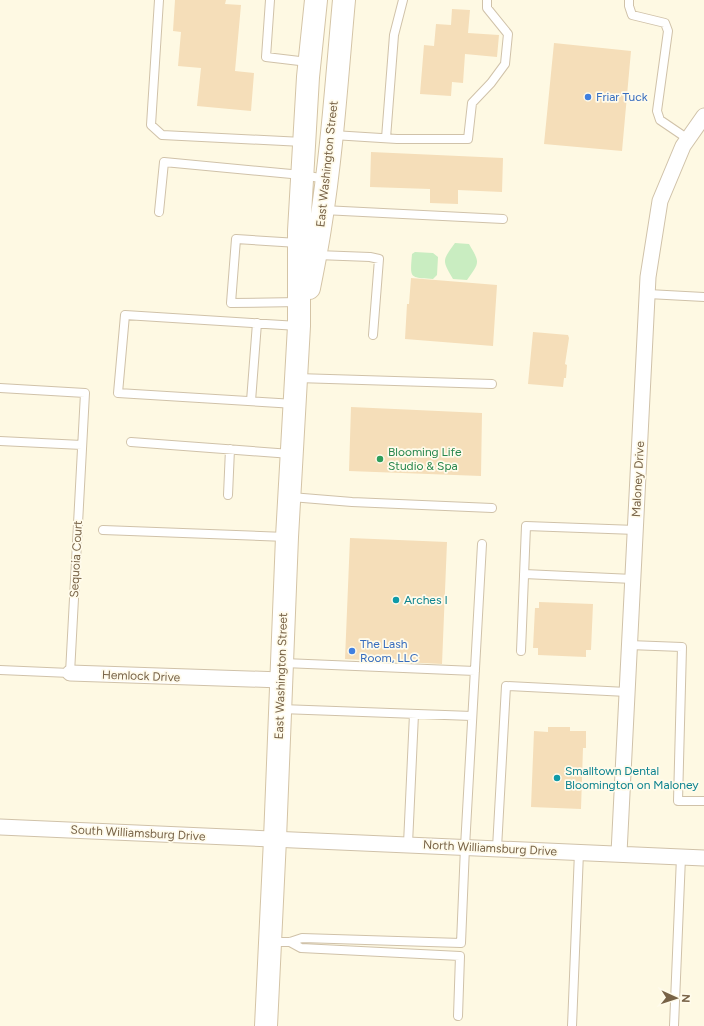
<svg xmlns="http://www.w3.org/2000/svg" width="704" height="1026" viewBox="0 0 704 1026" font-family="Figtree,sans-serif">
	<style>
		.green { fill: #c9edc1 }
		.building { fill: #f5deb9 }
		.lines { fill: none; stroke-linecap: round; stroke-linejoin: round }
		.service-casing { stroke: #d0c2a9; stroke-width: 10 }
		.minor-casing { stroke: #d0c2a9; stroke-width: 17 }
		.secondary-casing { stroke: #d4c4a6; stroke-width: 24 }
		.service { stroke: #fff; stroke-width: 8 }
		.minor { stroke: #fff; stroke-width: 15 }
		.secondary { stroke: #fff; stroke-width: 22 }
		.shop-dot { fill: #3f7fe0; stroke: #fffbeb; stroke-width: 1.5 }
		.leisure-dot { fill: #2e9e5b; stroke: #fffbeb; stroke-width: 1.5 }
		.culture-dot { fill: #0f9aa8; stroke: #fffbeb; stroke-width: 1.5 }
		.labels { text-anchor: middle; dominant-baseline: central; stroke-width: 3.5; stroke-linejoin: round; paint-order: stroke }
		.shop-label { font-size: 12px; fill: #366cbe; stroke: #fffbeb; text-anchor: start }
		.street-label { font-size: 12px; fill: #786347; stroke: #fffbeb }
		.leisure-label { font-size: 12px; fill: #27864d; stroke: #fffbeb; text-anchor: start }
		.culture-label { font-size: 12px; fill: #0d838f; stroke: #fffbeb; text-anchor: start }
	</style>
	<rect width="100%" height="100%" fill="#fef9e3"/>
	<!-- green -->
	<path class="green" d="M455 243 469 244C480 263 480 262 467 280L453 279C442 260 442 261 455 243Z
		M415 252 433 253 438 257 437 275 433 279C409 277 410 279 412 254Z"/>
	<!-- building -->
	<path class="building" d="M175 0H226L225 4 241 5 235 71 254 73 251 111 197 106 201 68 178 66 181 32 173 31Z
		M452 9 470 10 468 33 499 35 497 57 465 54 463 83 452 82 451 96 420 94 424 45 434 46 436 24 451 25Z
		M554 43 631 51 622 151 544 144Z
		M371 152 503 158 502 192 458 190V204L430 203V189L370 187Z
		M411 278 497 285 493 346 405 339 407 304H409Z
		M533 332 568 335 569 338 565 364 567 365 566 378H564L563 387 528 384Z
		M351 407 482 413 481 476 349 471Z
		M350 538 447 542 442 664 345 659Z
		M539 602 593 604 591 650H586V657L538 655V648H533L535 608H539Z
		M548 727H570V731H586V748H583L581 809 531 807 534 731 548 732Z"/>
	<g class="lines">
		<!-- service casing -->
		<g class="service-casing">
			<path id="service" d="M159 0 151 125 162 135 303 142
				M270 0 266 57 308 62
				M629 0V6L632 15 665 23 668 31 657 111 660 120 688 139
				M333 135 397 139H468L472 103 491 83 505 64 508 34 487 8V0
				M386 138 394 35 403 0
				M323 210 503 219
				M159 212 164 162 302 175 326 179
				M298 243 236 239 231 303 299 302
				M317 255 370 257 379 259 373 335
				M648 294 704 297
				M297 378 492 384
				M0 388 85 393 70 673 0 670
				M251 401 257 323
				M295 404 118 393 125 315 298 326
				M0 441 82 445
				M131 442 291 454
				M228 495 230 449
				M291 497 352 502 492 508
				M103 530 286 537
				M524 574 633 579
				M629 645 682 647 678 801H704
				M521 651 526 526 636 530
				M284 663 475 671
				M281 709 472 716
				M408 844 414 714
				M497 848 506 686 627 692
				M271 942H290L302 938 461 943 465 847 482 544
				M290 942 301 948 460 956 458 1016
				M572 1026 579 852
				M674 1026 681 857"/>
		</g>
		<!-- minor casing -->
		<g class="minor-casing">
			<path id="minor" d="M70 673 281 680
				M0 827 704 858
				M619 853 648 277 660 201 683 146 704 116"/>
		</g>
		<!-- secondary casing -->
		<g class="secondary-casing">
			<path id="secondary" d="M309 288C313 268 317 248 320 228 332 153 337 76 344 0
				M266 1026 275 839 287 537 299 326V231L308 77 316 0"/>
		</g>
		<!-- service -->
		<use href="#service" class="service"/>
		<!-- minor -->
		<use href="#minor" class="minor"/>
		<!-- secondary -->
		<use href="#secondary" class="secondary"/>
	</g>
	<!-- markers -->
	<g class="shop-dot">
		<circle cx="588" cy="97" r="4"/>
		<circle cx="352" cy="651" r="4"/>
	</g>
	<circle class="leisure-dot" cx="380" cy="459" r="4"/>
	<g class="culture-dot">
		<circle cx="396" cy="600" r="4"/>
		<circle cx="557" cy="778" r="4"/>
	</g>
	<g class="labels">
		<!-- shop labels -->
		<g class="shop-label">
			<text x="596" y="97">Friar Tuck</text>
			<text x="360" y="644">The Lash<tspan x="360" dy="14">Room, LLC</tspan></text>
		</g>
		<!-- street labels -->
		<g class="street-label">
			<text transform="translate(327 164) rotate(-84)">East Washington Street</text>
			<text transform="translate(638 479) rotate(-87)">Maloney Drive</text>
			<text transform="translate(76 559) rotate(-87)">Sequoia Court</text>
			<text transform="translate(141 676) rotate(2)">Hemlock Drive</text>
			<text transform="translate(281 676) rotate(-88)">East Washington Street</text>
			<text transform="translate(138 833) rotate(3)">South Williamsburg Drive</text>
			<text transform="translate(490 848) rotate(3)">North Williamsburg Drive</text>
		</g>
		<!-- leisure labels -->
		<g class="leisure-label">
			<text x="388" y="452">Blooming Life<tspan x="388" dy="14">Studio &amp; Spa</tspan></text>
		</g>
		<!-- culture labels -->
		<g class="culture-label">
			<text x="404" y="600">Arches I</text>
			<text x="565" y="771">Smalltown Dental<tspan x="565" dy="14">Bloomington on Maloney</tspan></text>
		</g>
	</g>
	<!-- north arrow -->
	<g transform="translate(676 998) rotate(93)" stroke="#fffbeb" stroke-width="3" paint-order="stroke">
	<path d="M0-3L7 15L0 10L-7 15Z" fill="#786347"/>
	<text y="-6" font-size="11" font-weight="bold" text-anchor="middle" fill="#786347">N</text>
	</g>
</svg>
